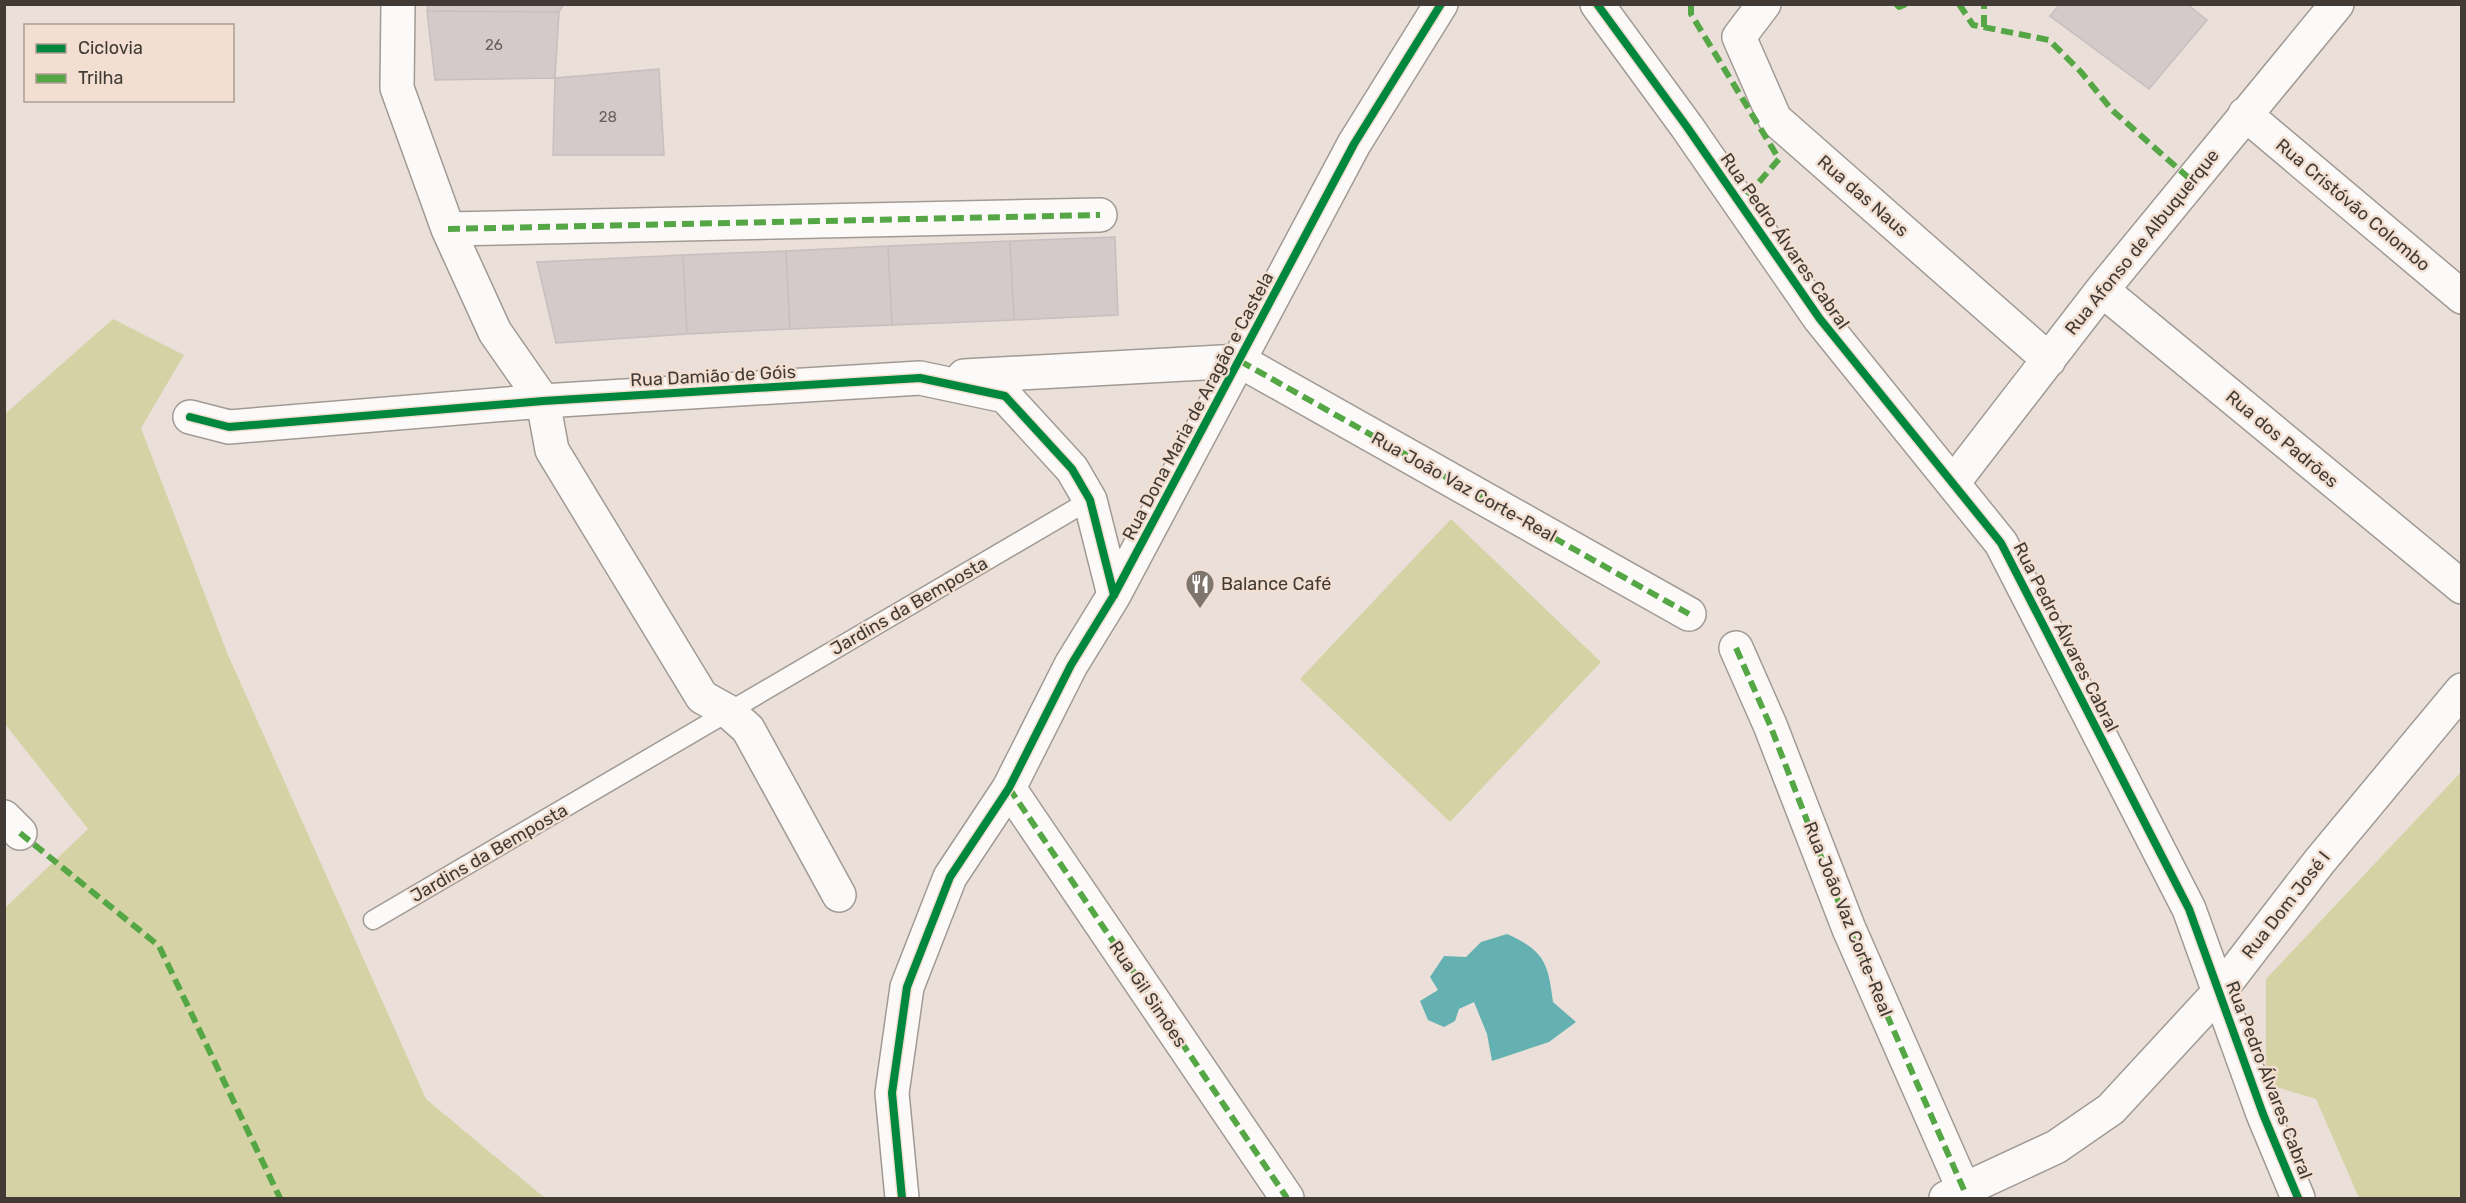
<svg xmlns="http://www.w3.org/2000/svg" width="2466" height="1203" viewBox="0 0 2466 1203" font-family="Rubik,sans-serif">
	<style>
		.green { fill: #d5d3a5 }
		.water { fill: #65b0b1 }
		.building { fill: #d3cac9; stroke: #c7bfbf; stroke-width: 1.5 }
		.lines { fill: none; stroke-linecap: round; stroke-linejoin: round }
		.service-casing { stroke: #a19a94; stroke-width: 21 }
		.minor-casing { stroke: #a19a94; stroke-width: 36 }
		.tertiary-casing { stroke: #a19a94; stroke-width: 36 }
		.service { stroke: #fcfaf9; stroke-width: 18 }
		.minor { stroke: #fcfaf9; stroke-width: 33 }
		.tertiary { stroke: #fcfaf9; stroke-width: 33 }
		.quiet { stroke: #55a644; stroke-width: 6; stroke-dasharray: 12 6; stroke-linecap: butt }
		.cycleway-casing { stroke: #f2dfd1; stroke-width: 11 }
		.cycleway { stroke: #00873e; stroke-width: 8 }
		.labels { text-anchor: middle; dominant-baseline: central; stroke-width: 5; stroke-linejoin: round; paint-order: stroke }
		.number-label { font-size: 15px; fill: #68615c }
		.street-label { font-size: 18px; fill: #423b35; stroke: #f2dfd1 }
		.poi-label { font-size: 18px; fill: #423b35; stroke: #f2dfd1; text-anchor: start }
	</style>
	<rect width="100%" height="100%" fill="#eae0d9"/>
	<!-- green -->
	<path class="green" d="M113 319 184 355 141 428 228 655 426 1099 545 1198H5V908L88 829 5 724V414Z
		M1451 519 1601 662 1450 822 1300 679Z
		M2461 772V1198H2359L2316 1099 2273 1086 2266 1069V979Z"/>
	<!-- water -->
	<path class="water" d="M1507 934C1544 951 1548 962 1553 1002L1576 1022 1549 1042 1492 1061 1487 1034 1474 1002 1459 1009 1455 1021 1444 1027 1428 1020 1420 1001 1438 990 1430 977 1444 956 1466 957 1481 942Z"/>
	<!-- building -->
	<path class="building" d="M428 4H564L559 12 427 11Z
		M2060 4H2187L2207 20 2149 89 2050 16Z
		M427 11 559 12 555 78 435 80Z
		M659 69 664 155H553L555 78Z
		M1115 237 1118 315 1014 320 1010 241Z
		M1010 241 1014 320 892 325 888 246Z
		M888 246 892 325 790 329 786 251Z
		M786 251 790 329 687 334 683 255Z
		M683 255 687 334 556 343 537 262Z"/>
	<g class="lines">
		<!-- service casing -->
		<g class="service-casing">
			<path id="service" d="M373 920 1090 500"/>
		</g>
		<!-- minor casing -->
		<g class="minor-casing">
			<path id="minor" d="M398 4 397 88 448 229 495 332 543 401 552 450 702 697 729 712 748 729 839 895
				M1764 4 1739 37 1775 119 2049 360
				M2245 114 2462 297
				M448 229 1100 215
				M2102 290 2462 587
				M964 376 1240 361 1689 614
				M190 417 229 427 543 401 920 378 1005 396 1072 469 1090 500 1114 595
				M1953 483 2102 290 2337 4
				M1736 648 1770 725 1849 929 1964 1190
				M1009 788 1287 1198
				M4 817 20 833
				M902 1198 892 1093 907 987 950 877 1009 788 1071 665 1114 595 1354 144 1441 4
				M1946 1198 2056 1147 2111 1109 2219 992 2319 862 2462 690"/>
		</g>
		<!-- tertiary casing -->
		<g class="tertiary-casing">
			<path id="tertiary" d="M1597 4 1687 127 1820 319 2001 543 2189 909 2263 1114 2298 1198"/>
		</g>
		<!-- service -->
		<use href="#service" class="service"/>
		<!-- minor -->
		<use href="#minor" class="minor"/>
		<!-- tertiary -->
		<use href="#tertiary" class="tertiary"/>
		<!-- quiet -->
		<path class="quiet" d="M1691 4V14L1779 159 1740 204
			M1896 4 1899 7 1906 4
			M1959 4 1973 25 2049 40 2081 72 2112 110 2191 180
			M1984 27V4
			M448 229 1100 215
			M1240 361 1689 614
			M1736 648 1770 725 1849 929 1964 1190
			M1009 788 1287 1198
			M20 833 159 946 280 1198"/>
		<!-- cycleway casing -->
		<g class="cycleway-casing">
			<path id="cycleway" d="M1597 4 1687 127 1820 319 2001 543 2189 909 2263 1114 2298 1198
				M190 417 229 427 543 401 920 378 1005 396 1072 469 1090 500 1114 595
				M902 1198 892 1093 907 987 950 877 1009 788 1071 665 1114 595 1354 144 1441 4"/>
		</g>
		<!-- cycleway -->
		<use href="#cycleway" class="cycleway"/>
	</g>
	<!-- icons -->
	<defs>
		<g id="restaurant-pin" transform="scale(1.5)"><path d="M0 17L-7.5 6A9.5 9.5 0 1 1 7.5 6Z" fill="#7d756e" stroke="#f2dfd1"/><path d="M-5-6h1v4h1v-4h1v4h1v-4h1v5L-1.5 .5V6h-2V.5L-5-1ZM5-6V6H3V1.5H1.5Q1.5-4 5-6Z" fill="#fff"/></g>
	</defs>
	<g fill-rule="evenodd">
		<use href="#restaurant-pin" x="1200" y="584"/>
	</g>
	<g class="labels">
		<!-- number labels -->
		<g class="number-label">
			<text x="494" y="45">26</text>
			<text x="608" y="117">28</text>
		</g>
		<!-- street labels -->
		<g class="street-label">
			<text transform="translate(1863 196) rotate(41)">Rua das Naus</text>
			<text transform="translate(2353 205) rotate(40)">Rua Cristóvão Colombo</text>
			<text transform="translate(1785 241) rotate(55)">Rua Pedro Álvares Cabral</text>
			<text transform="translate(2142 242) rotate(-51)">Rua Afonso de Albuquerque</text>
			<text transform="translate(713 376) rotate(-3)">Rua Damião de Góis</text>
			<text transform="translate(1198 406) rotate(-62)">Rua Dona Maria de Aragão e Castela</text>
			<text transform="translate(2282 439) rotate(40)">Rua dos Padrões</text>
			<text transform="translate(1464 487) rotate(29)">Rua João Vaz Corte-Real</text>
			<text transform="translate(909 606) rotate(-30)">Jardins da Bemposta</text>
			<text transform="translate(2066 637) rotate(63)">Rua Pedro Álvares Cabral</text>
			<text transform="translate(489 853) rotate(-30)">Jardins da Bemposta</text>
			<text transform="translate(2286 905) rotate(-52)">Rua Dom José I</text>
			<text transform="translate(1848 919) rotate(68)">Rua João Vaz Corte-Real</text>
			<text transform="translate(1148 994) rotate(56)">Rua Gil Simões</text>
			<text transform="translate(2269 1080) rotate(69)">Rua Pedro Álvares Cabral</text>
		</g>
		<!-- poi labels -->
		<g class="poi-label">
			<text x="1221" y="584">Balance Café</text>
		</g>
	</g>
	<!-- border -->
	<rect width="2466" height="1203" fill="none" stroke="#423b35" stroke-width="12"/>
	<!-- legend -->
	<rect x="24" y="24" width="210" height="78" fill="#f2dfd1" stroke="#ac9d93" stroke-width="1.5"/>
	<rect x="36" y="44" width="30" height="9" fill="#00873e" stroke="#ac9d93" stroke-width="1.5"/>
	<text x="78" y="54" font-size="18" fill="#423b35">Ciclovia</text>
	<rect x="36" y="74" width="30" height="9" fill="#55a644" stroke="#ac9d93" stroke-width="1.5"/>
	<text x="78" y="84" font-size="18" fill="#423b35">Trilha</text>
</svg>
